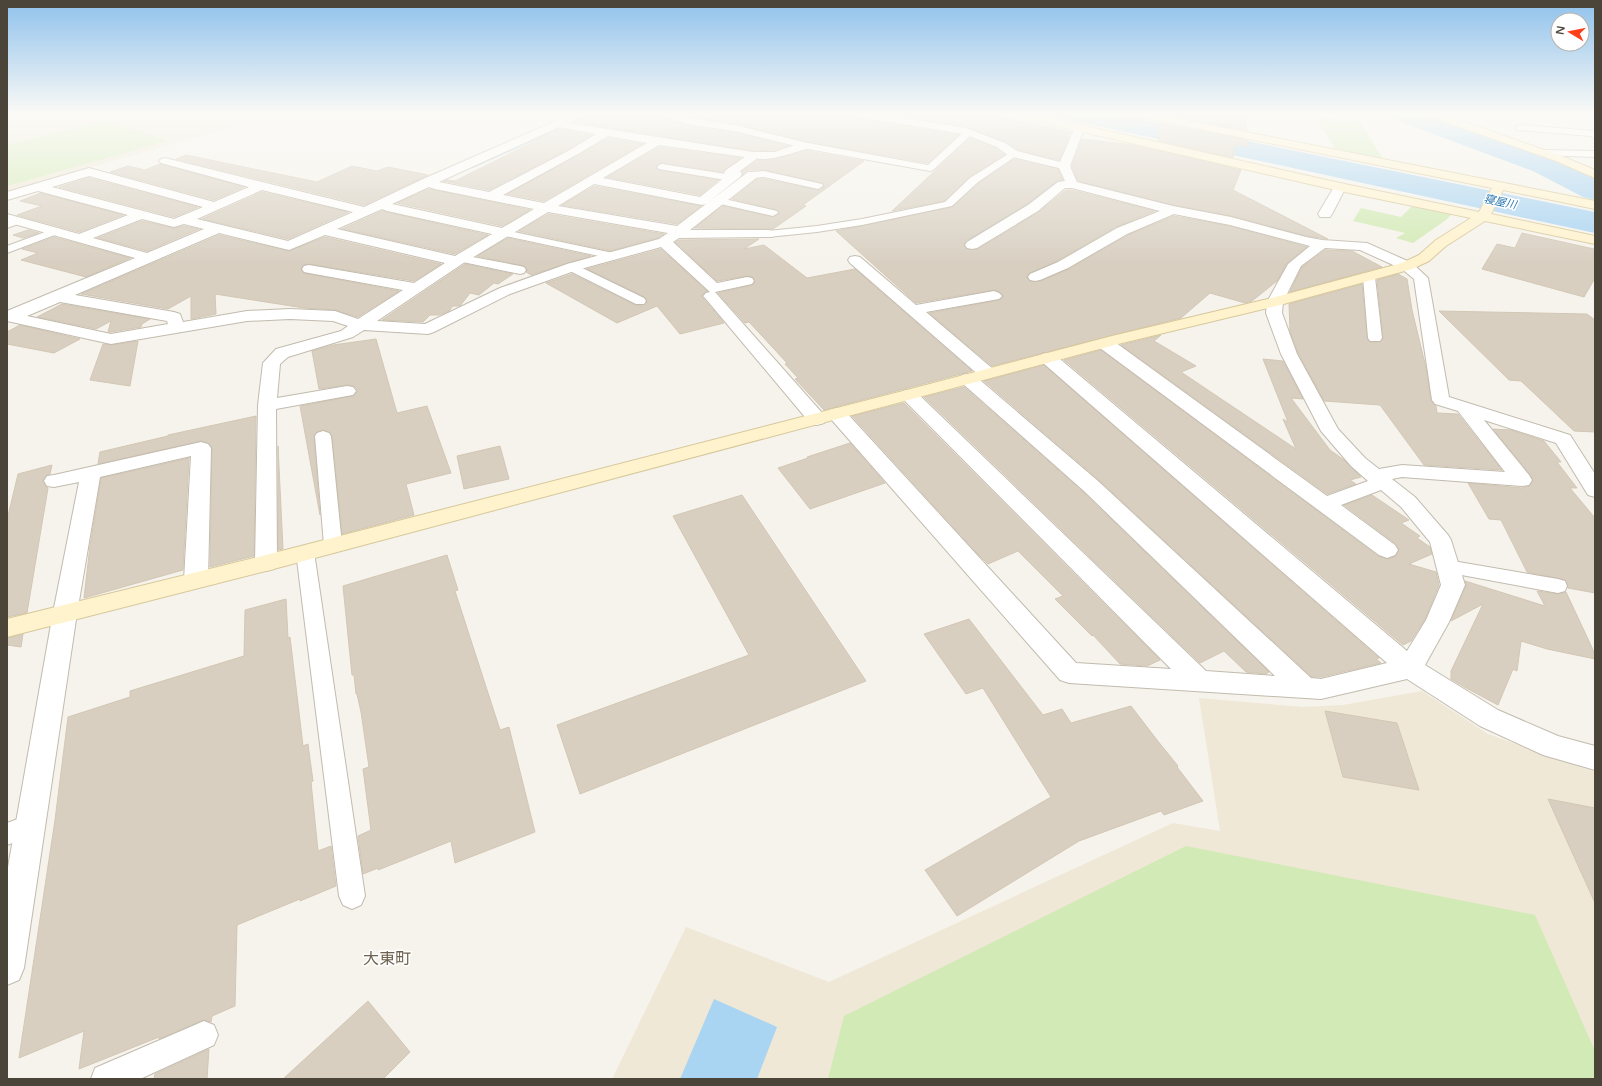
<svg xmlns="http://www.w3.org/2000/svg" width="1602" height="1086" viewBox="0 0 1602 1086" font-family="'Varela Round','Noto Sans JP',sans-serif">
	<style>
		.education { fill: #efe8d6 }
		.green { fill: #d2eab5 }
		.water { fill: #a9d4f2 }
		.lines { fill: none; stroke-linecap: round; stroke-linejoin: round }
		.stream { fill: #a9d4f2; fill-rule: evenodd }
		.river { fill: #a9d4f2; fill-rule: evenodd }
		.building { fill: #d8cfc1; stroke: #d3c7b4 }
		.lane-casing { stroke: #c2bbae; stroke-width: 2 }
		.street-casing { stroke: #c2bbae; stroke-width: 2 }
		.secondary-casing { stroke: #d6c79b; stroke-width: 2 }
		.lane { fill: #fff; fill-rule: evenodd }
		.street { fill: #fff; fill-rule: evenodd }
		.secondary { fill: #fff3cd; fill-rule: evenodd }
		.labels { text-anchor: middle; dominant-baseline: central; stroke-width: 3; stroke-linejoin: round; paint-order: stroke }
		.far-water-label { font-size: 11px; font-style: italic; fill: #2e7ab2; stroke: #fff }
		.near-neighbourhood-label { font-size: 16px; fill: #6e6250; stroke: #fff }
	</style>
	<rect width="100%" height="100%" fill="#f6f3ec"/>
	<!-- education -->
	<path class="education" d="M7 113H164L251 122 7 191Z
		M1422 691 1488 734 1595 772V1079H612L686 927 829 982 1173 823 1220 831 1199 698 1303 707 1343 705Z"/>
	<!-- green -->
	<path class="green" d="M1316 118 1359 121 1384 160 1336 150Z
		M107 119 167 141 7 186V145Z
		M1413 205 1453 213 1446 220 1413 243 1396 238 1405 233 1353 221 1361 208 1401 217Z
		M1186 846 1535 915 1595 1051V1079H828L844 1016Z"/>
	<!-- water -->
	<path class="water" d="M1037 113H1110L1595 212V233Z
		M714 999 777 1027 757 1079H680Z"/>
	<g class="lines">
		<!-- stream -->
		<path class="stream" d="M670 113H677L705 121 703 122Z
			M559 127 563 128 473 168 468 167Z
			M744 128 778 133 821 145 818 147 778 135 746 130Z
			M1058 177 1063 178 1029 207 972 239 967 238 1025 205Z"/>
		<!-- river -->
		<path class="river" d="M1389 113H1429L1555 157 1595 177V200L1583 197 1533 171 1393 119Z"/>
	</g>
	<!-- building -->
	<path class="building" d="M589 113H657L659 116 687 125 739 133 788 146 775 150 754 151 574 122 587 116Z
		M678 113H846L852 117 959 135 928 163 808 142 739 125 689 117Z
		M880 113H980L1071 132 1066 137H1069L1059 160 1018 150 1006 142 967 127Z
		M1162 113H1245L1247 131 1162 114Z
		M1160 123 1248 140 1249 146 1235 145 1233 158 1158 141Z
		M559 129 592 135 569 149 489 190 444 181 448 180 455 181Z
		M608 138 643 144 544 201 507 194Z
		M970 138 996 148 1005 155 969 177 944 201 892 211Z
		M1082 139 1134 145 1241 170 1233 190 1328 239 1306 236 1231 216 1173 205 1078 181 1072 166Z
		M659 147 741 158 723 172 662 163 656 166 659 170 718 180 700 195 607 177Z
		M808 151 864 161 803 205 806 206 773 229 694 228 723 206 773 217 779 214 777 210 732 199 757 179H764L818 190 824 187 822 183 764 170H748L743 174 742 171 758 160H770Z
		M186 155 317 182 352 166 377 171 388 167 428 175 364 205 176 159Z
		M1014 159 1058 169 1063 180 1057 181 1027 204 966 241 964 246 967 249H978L1039 212 1066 190H1072L1155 211 1116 227 1057 261 1029 273 1027 278 1030 281H1041L1069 269 1128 235 1174 216 1230 226 1307 247 1287 263 1277 281 1252 301 1245 303 1210 293 1181 318 992 366 929 313 999 300 1004 296 1000 292 994 290 916 303 836 231 952 207 979 183Z
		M160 164H161L244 187 214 200 110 172 128 166 145 170Z
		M89 178 198 207 174 217 59 187Z
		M594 186 701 206 677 224 562 205Z
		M429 189 435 190 530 210 502 226 397 203Z
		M262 192 348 212 288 239 202 219Z
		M41 193 123 215 79 232 17 215 42 206 20 201Z
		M382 211 387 212 488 235 455 254 342 229Z
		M548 214 664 234 658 238 610 251 519 231Z
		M142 221 174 228 184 226 199 229 147 251 98 238Z
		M28 230 39 233 23 238 13 235Z
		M1522 233 1594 249 1595 278 1584 297 1482 269 1497 244 1515 248Z
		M219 235 289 251 325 237 441 264 414 281 309 264 303 265 301 270 304 273 399 291 358 317 335 310 304 308 215 294 216 314 191 319V296L168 309 81 294Z
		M54 237 130 258 86 277 21 260 38 253 22 249Z
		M508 238 591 256 531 275 526 272 527 269 524 266 477 256Z
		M759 239 744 249 764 245 807 278 855 269 972 371 824 410 795 379 798 378 785 364 787 363 749 322 745 323 718 293 752 285 755 282 753 277 747 276 717 281 675 242 679 240Z
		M661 249 707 291 702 295V297L724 323 680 334 657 306 617 323 546 283 572 274 635 305 644 306 647 302 645 297 587 269Z
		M1325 250 1352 251 1382 267 1290 292 1302 267Z
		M465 264 513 274 498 284 494 283 479 295 470 293 460 306H453L449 311 439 315H430L423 322 382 320Z
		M1398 274 1407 279 1412 310 1426 368 1431 401 1436 406 1437 413 1458 414 1502 470 1424 465 1380 405 1324 401 1298 353 1290 332 1289 304 1362 284 1367 338 1370 342H1380L1383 338 1377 280Z
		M62 304 150 319 142 324 141 327 111 332H108L111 321 96 329 37 317Z
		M1439 311 1587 314 1595 320V432L1574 431 1521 381 1509 380Z
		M20 325 80 339 54 353 7 344V332Z
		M1161 335 1154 341 1196 366 1181 372 1296 449 1283 419 1288 422 1263 359 1283 361 1303 399 1291 398 1330 450 1344 460 1361 477 1350 480 1356 484 1327 494 1121 345Z
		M376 339 397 413 427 406 451 473 406 484 414 515 342 534 332 436 329 432 323 430 317 432 314 436 320 515 300 406 353 396 358 391 354 386 347 385 319 389 312 351 333 345Z
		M138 341 130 386 90 380 103 344 111 345Z
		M1101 350 1378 556 1388 559 1396 556 1399 549 1396 544 1344 505 1372 495 1409 520 1401 523 1420 536 1417 538 1430 547 1432 554 1409 564 1436 572 1439 585 1425 619 1411 641 1403 645 1064 360Z
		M1044 365 1379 658 1376 659 1381 663 1321 677H1312L1099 480 984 381Z
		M964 387 1083 492 1269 672 1266 674 1246 672 1224 651 1200 663 924 397Z
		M904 403 1160 660 1147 666 1120 664 1093 635 1092 636 1055 599 1063 596 1018 551 988 564 977 553 852 416Z
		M256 416 254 556 210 567 212 448 208 443 201 441 98 464 100 452 168 436V435Z
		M1493 429 1511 430 1544 441 1561 462H1557L1577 488H1570L1595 518V593L1568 588 1565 580 1527 572 1501 520 1489 519 1468 483 1522 488 1529 486 1533 481 1530 474Z
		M850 443 885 483 810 509 778 468 808 458 807 457Z
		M278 446 283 549 278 550Z
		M500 446 509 479 464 489 457 456Z
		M189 458 183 570 84 598 90 546 101 478Z
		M52 465 50 474 46 475 43 480 46 487 48 488 27 613 7 617V520L18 474Z
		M742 495 866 681 580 794 557 725 749 655 673 516Z
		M447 555 458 590 455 591 500 730 509 727 535 832 455 863 451 841 378 870V868L363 874 358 836 371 830 363 769 369 767 361 712 357 694H356L354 675H352L343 586Z
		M1465 581 1545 606 1537 591 1558 594 1566 592 1595 654V659L1547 649 1521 641 1517 671 1513 669 1498 705 1468 689 1451 679V671L1483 604 1451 621 1466 586Z
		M286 599 288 638 290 637 303 746 308 744 313 781 311 782 318 851 331 846 336 886 300 901V899L237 925 235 1006 212 1016 211 1022 203 1020 159 1039V1037L79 1069 84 1031 19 1058 55 820 68 717 130 697V691L244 656 245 610Z
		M969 619 1043 715 1062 709 1071 723 1131 706 1157 740 1178 766 1177 767 1203 801 1164 815 1161 811 1079 841 957 916 925 870 1051 797 983 688 966 694 924 634Z
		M23 634 21 647 7 645V638Z
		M1325 711 1397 723 1419 790 1343 777Z
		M1548 799 1595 808V903Z
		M368 1001 410 1052 383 1079H283Z
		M209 1049 207 1079H154L155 1074Z"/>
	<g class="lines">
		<!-- lane casing -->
		<g class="lane-casing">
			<path id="lane" d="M1520 125 1594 131 1595 139 1591 136 1517 130 1516 128 1517 126Z
				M969 129 973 132 972 134 933 170 930 171 808 149C795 151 761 166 750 155L755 152H775L792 146 808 143 928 165 966 130Z
				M1544 150 1595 151V157L1541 155 1539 153 1541 151Z
				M1013 151 1018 154 1016 156 978 182 952 206 862 225 817 232 768 237 762 234 768 231 817 226 862 219 945 202 970 178Z
				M662 164 732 175 737 178 732 181 659 169 657 167 659 165Z
				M764 171 822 184 823 186 818 189 764 177 752 178 747 175 752 172Z
				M720 198 777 211 778 213 773 216 716 203 715 201 716 199Z
				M17 218 22 221 21 223 7 228V221Z
				M56 228 60 229 62 231 60 233 7 253V246Z
				M505 230 613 253 617 254 619 256 617 258 613 259 501 235 499 233 501 231Z
				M462 255 520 266 524 267 526 270 524 273 520 274 458 261 456 259 458 257Z
				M572 263 644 298 646 301 644 304H636L568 270 566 267 568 264Z
				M1369 273 1373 274 1375 277 1382 338 1380 341H1370L1368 338 1363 277 1365 274Z
				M323 431 329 433 331 436 342 545 339 549 333 551 327 549 324 545 315 436 317 433Z
				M305 546 311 548 314 552 365 896 361 905 352 909 343 905 339 896 296 552 299 548Z
				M1447 560 1558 579 1565 581 1567 586 1565 591 1558 593 1440 571 1438 566 1440 561Z
				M31 814 40 817 43 825 40 833 7 845V823Z
				M204 1021 214 1025 218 1035 214 1045 140 1079H91L95 1068Z"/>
		</g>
		<!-- street casing -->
		<g class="street-casing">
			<path id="street" d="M574 113H587L586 115 569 123 759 153 761 155 759 157 740 171 742 174 740 177 706 204 702 205 594 184 558 206 677 226 748 172H756L758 175 756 178 690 230H768L773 231 775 234 773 237 679 238 673 242 717 283 747 277 752 278 754 281 752 284 715 292 824 415 826 419 824 423 817 425 810 423 706 299 703 296 706 293 710 292 661 247 577 270 510 294 434 332 428 334 364 330 353 337 288 357 280 364 277 398 347 386 353 387 356 391 353 395 347 396 276 409 277 563 274 569 266 571 258 569 255 563 258 405 263 363 276 349 341 331 348 326 333 321 290 319 247 321 111 344 7 321V311L135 258 7 222V214L79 234 128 215 38 191 7 200V192L89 168 214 202 249 187 161 163 159 161 161 159 165 158 364 207 423 179ZM559 127 596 134 570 150 489 192 439 182ZM608 136 647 143 544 203 503 195 578 154ZM659 145 745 157 726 170 724 173 726 176 700 197 603 178ZM89 176 203 207 174 219 52 187ZM429 187 435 189 534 209 502 228 392 204ZM262 190 353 212 288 241 197 219ZM382 209 387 211 492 234 455 256 337 229ZM548 212 668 233 659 239 567 264 500 288 425 324 377 321 462 264ZM142 219 174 227 184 224 204 229 147 253 93 238ZM219 233 289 250 325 235 445 263 414 283 309 265 304 266 302 269 304 272 309 273 403 290 358 319 335 311 290 309 247 311 183 322 180 314 174 312 75 295ZM60 302 167 321 168 324 111 334 27 316Z
				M658 113H673L689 118 739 126 812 144 814 146 808 149 739 132 687 124 659 115Z
				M847 113H871L966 128 1005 143 1017 151 1060 162 1074 129 1075 127H1083L1084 129 1070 166 1077 182 1173 206 1231 217 1306 237 1322 240 1367 243 1412 263 1428 278 1449 397 1570 435 1595 474V497L1588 495 1556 443 1484 420 1529 475 1532 480 1529 485 1522 486 1402 477 1392 479 1415 497 1448 535 1451 540 1465 585 1449 622 1425 665 1498 710 1558 736 1595 746V770L1543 755 1480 726 1407 679 1321 699 1069 683 1060 680 830 418 828 414 830 410 837 408 844 410 1076 663 1171 669 903 399 900 395 903 391 909 390 915 391 1206 671 1275 676 1084 491 962 383 959 379 962 375 968 374 974 375 1098 481 1311 678 1321 679 1387 663 1042 362 1040 358 1042 354 1048 353 1054 354 1407 651 1426 620 1441 585 1430 542 1401 507 1381 490 1341 505 1395 545 1398 550 1395 555 1387 558 1379 555 1100 348 1098 344 1100 340 1106 339 1112 340 1327 496 1368 481 1351 466 1321 431 1281 354 1266 313 1267 302 1288 264 1310 246 1230 225 1174 214 1127 234 1068 268 1040 280 1035 281 1030 280 1028 277 1030 274 1058 262 1117 228 1160 211 1072 188H1065L1038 211 977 248 972 249 967 248 965 245 967 242 1028 205 1058 182 1065 181 1059 168 1009 156 997 147 964 134 852 116ZM1325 248 1360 250 1402 269 1414 279 1432 400 1435 404 1458 411 1505 472 1402 465 1379 469 1365 458 1338 429 1297 354 1282 313 1283 302 1301 266Z
				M1340 183 1344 184 1346 187 1332 214 1330 217H1320L1318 214 1334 187 1336 184Z
				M855 256 860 257 916 305 994 291 999 293 1002 296 999 299 926 312 993 369 996 373 993 377 987 378 981 377 850 263 848 260 850 257Z
				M201 442 208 444 211 448 208 580 204 586 196 588 188 586 184 580 191 456 100 477 77 613 24 968 19 980 7 985V873L53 613 79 482 54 487 47 486 44 481 47 476 54 475Z"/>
		</g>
		<!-- secondary casing -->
		<g class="secondary-casing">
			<path id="secondary" d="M1008 113H1027L1340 183 1479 212 1492 188 1135 116 1130 113H1150L1595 201V209L1503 190 1491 214 1595 236V244L1485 221 1446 246 1429 261 1412 269 1280 305 1122 343 266 571 7 637V619L266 555 903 391 1112 336 1272 298 1402 263 1419 255 1436 240 1471 218 1340 191 1013 116Z
				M1425 113H1440L1564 157 1595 170V178L1556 161 1426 115Z"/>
		</g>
		<!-- lane -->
		<use href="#lane" class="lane"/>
		<!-- street -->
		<use href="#street" class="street"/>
		<!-- secondary -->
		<use href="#secondary" class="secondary"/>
	</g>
	<!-- sky -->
	<linearGradient id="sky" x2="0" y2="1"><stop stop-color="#8fc1ec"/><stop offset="0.43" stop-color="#fbfaf6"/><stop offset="1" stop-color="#fbfaf6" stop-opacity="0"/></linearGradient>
	<rect width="1602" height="265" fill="url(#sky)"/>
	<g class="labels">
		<!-- far-water labels -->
		<g class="far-water-label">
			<text transform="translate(1500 202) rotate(12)">寝屋川</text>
		</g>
		<!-- near-neighbourhood labels -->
		<g class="near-neighbourhood-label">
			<text x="387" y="959">大東町</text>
		</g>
	</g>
	<!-- border -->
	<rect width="1602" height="1086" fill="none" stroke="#4b4439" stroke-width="16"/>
	<!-- north arrow -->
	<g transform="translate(1570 32) rotate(280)"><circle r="19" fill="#ffffff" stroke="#b7b4b0"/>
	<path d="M0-3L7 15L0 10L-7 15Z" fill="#fc3f1d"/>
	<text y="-6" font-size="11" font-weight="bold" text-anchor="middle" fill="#4b4439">N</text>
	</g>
</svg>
